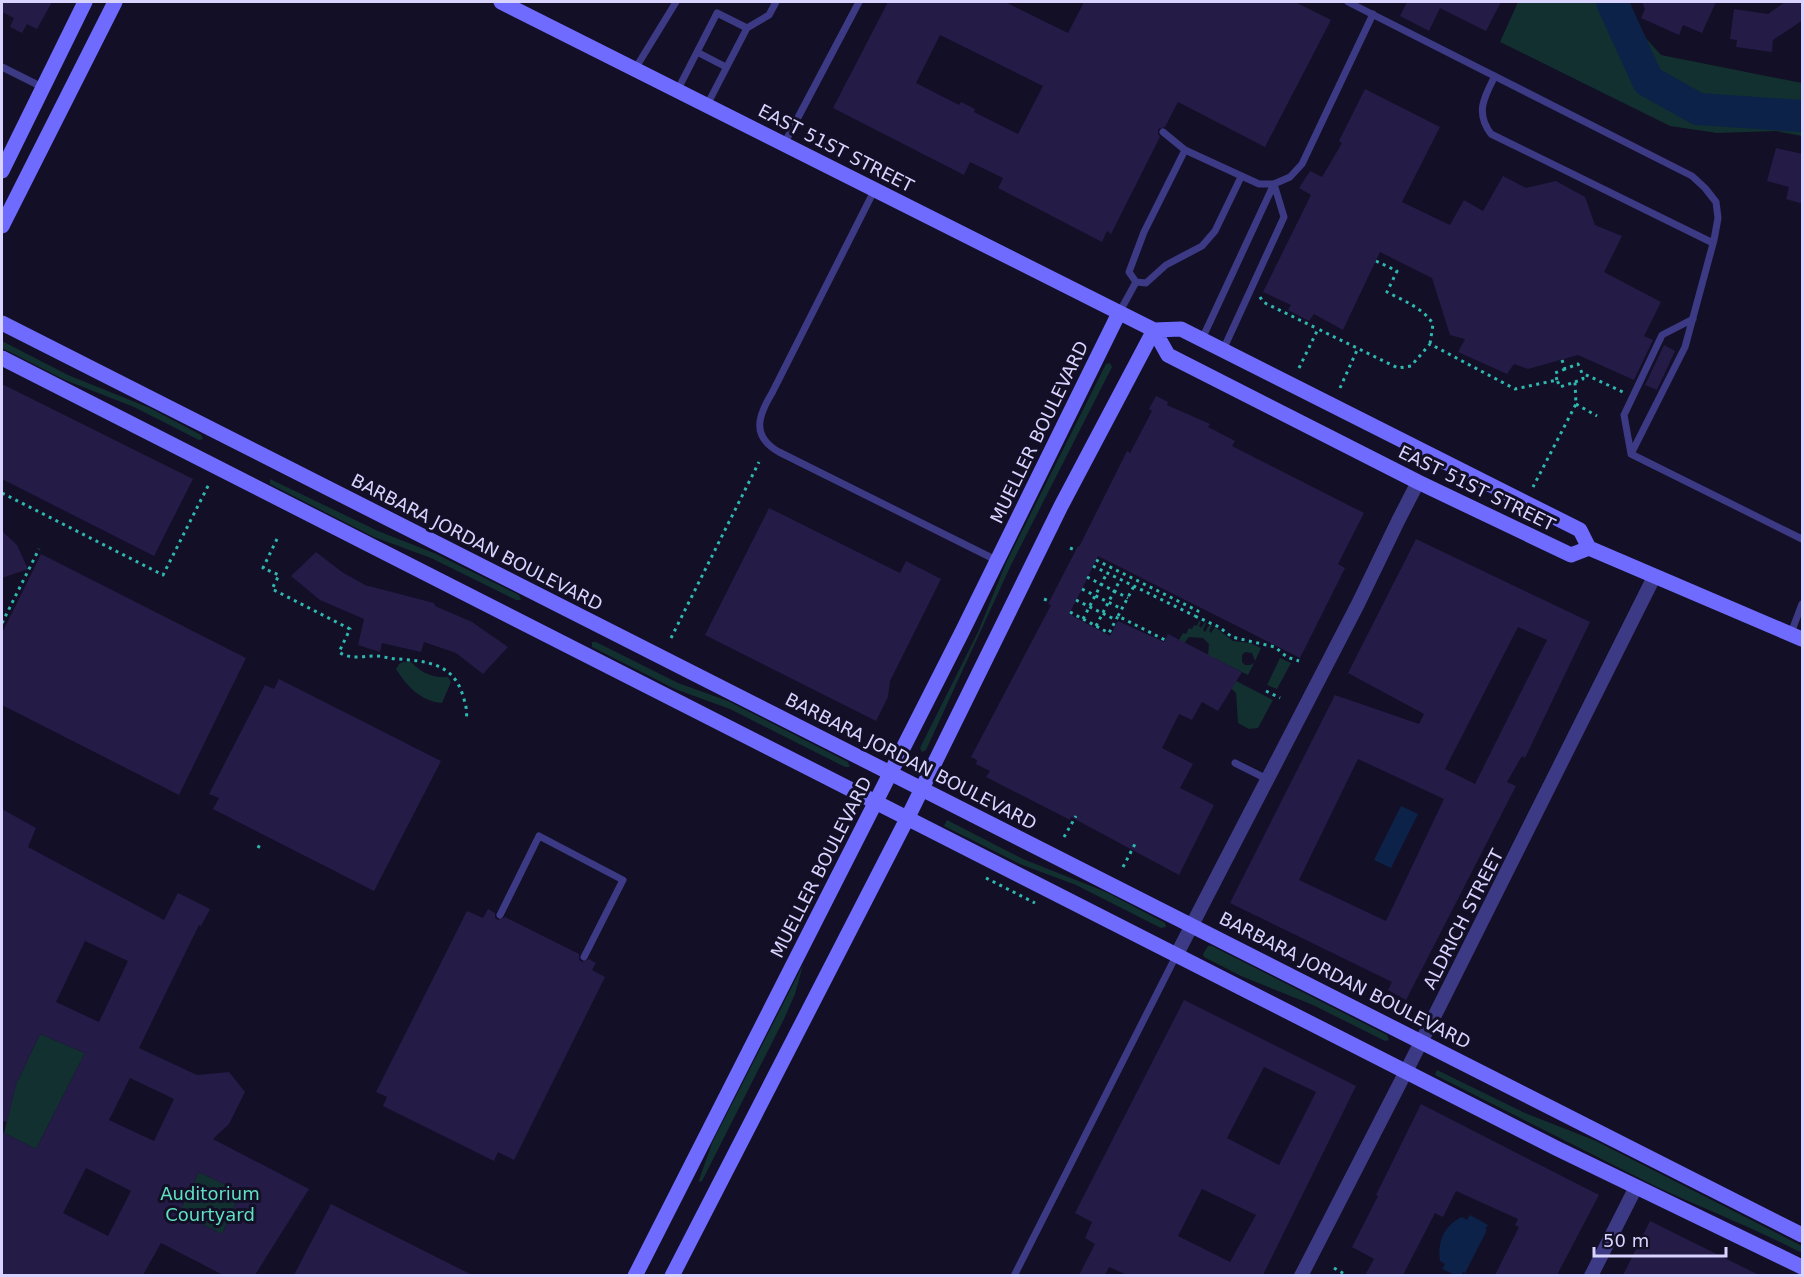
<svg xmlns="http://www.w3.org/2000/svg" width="1804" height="1277" viewBox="0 0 1804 1277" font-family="'DejaVu Sans',sans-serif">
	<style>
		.green { fill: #12302f }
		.water { fill: #0c2248 }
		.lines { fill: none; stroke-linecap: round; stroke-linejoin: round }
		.river { stroke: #0c2248; stroke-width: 32 }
		.building { fill: #241b47; fill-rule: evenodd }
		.path { stroke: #2fb8b0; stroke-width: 3; stroke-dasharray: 3 4.5; stroke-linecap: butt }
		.lane { stroke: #3d3a85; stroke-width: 7 }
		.street { stroke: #3d3a85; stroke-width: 14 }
		.secondary { stroke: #6f6bff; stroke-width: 15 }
		.labels { text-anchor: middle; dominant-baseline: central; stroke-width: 6; stroke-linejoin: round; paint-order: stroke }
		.street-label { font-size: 18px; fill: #d9d4ff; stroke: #130f26 }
		.park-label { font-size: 18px; fill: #5fe0c0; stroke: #130f26 }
	</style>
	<rect width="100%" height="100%" fill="#130f26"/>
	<!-- green -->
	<path class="green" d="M1518 2H1628L1635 26 1661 55 1802 83V136L1776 131 1717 133 1670 126 1500 42Z
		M2 341 68 375 150 408 201 435 203 439 199 440 134 407 65 380 2 348Z
		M1110 363 1112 367 1011 565 926 750 922 752 920 748 978 632 1006 563 1106 364Z
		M270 479 378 531 434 553 519 595 521 600H516L431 558 374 537 270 484Z
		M1199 621 1201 622 1199 626 1201 628 1205 622 1206 623 1203 630 1205 632 1210 624 1212 625 1209 631 1211 633 1215 627 1233 641 1250 643 1261 648 1255 661 1252 653 1245 652 1242 655V662L1245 665H1250L1254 663 1248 675 1208 655 1209 644 1203 638 1189 637 1184 643 1179 640 1183 633 1186 634 1189 628 1192 629 1194 625 1197 626Z
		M592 642H596L678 683 728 701 848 762 850 767H845L730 709 675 689 592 647Z
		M1280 658 1291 663 1277 689 1267 685Z
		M403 662H411C421 673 433 678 448 677L451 682 442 703C420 701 407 686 396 669L399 664Z
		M1207 666 1273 700 1258 728 1249 729 1238 723 1236 693Z
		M947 820 1023 859 1106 892 1165 923 1166 927 1161 928 1076 885 1020 864 944 826Z
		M1208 946H1212L1387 1035 1389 1040 1385 1041 1313 1005 1241 976 1204 957 1203 954Z
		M803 965 795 994 784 1019 702 1181 699 1182V1180L712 1143Z
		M40 1034 85 1053 36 1149 4 1133 16 1084Z
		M1437 1070 1525 1113 1596 1141 1802 1246V1253C1754 1228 1704 1209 1655 1186L1437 1076 1435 1074Z
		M199 1172 241 1192 222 1234 179 1213Z"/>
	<!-- water -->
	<path class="water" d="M1401 806 1418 814 1391 868 1374 860Z
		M1470 1215 1488 1225 1485 1229 1487 1230 1465 1273 1463 1272 1461 1275H1455L1442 1269 1445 1264 1440 1261C1437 1242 1444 1225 1462 1217L1467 1220Z"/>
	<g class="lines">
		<!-- river -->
		<path class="river" d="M1612 2 1648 81 1698 109 1802 116"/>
	</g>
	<!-- building -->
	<path class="building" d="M2 2H52L37 29 27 24 22 33 10 27 14 18 2 12Z
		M888 2H1005L1068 33 1084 2H1295L1331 20 1265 147 1178 102 1165 127 1158 129V133L1160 137 1111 234 1107 231 1102 242 998 188 1003 178 970 162 964 175 833 108ZM940 35 1043 86 1018 134 974 112 975 109 961 102 959 105 916 83Z
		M1407 2H1501L1486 31 1440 8 1429 31 1400 16Z
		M1642 2H1716L1702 33 1683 25 1679 35 1641 18 1645 9Z
		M1785 2H1803V20L1773 40 1772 52 1736 47 1737 40 1730 39 1734 9 1768 14Z
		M1365 89 1440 127 1402 202 1450 225 1464 200 1483 211 1503 176 1526 188 1556 181 1585 197 1595 225 1622 236 1604 272 1661 302 1644 336 1653 340 1634 380 1578 355 1528 369 1514 364 1507 374 1458 352 1465 339 1450 335 1432 278 1380 252 1343 330 1314 314 1309 321 1288 310 1291 305 1263 292 1311 195 1299 188 1310 171 1322 177 1342 143 1339 141Z
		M1776 148 1803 154V204L1786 199 1789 187 1767 181Z
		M1664 345 1675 351 1657 390 1645 385Z
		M2 384 193 479 154 556 2 479Z
		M1156 396 1168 402 1167 405 1210 424 1208 427 1235 441 1232 446 1364 513 1338 564 1345 568 1300 658 1098 556 1082 589 1069 614 1110 636 1118 621 1164 642 1168 634 1242 672 1218 711 1202 702 1192 720 1179 714 1162 748 1193 764 1180 788 1214 805 1179 875 1071 817 1070 820 986 777 990 771 976 764 977 760 971 757 1051 605 1048 604 1078 546 1079 547 1127 451 1130 453 1152 411 1149 409Z
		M769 508 900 573 906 561 941 579 890 681 888 697 876 721 705 635Z
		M2 531 17 545 28 569 2 578Z
		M1416 539 1590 622 1525 758 1522 756 1507 782 1516 786 1406 1000 1388 990 1392 982 1230 903 1335 695 1419 724 1424 714 1348 673ZM1518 627 1547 640 1475 784 1445 769ZM1358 759 1444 799 1386 921 1299 880Z
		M316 552 342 572 365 585 434 603 435 606 472 622 508 647 483 674 456 653 424 642 421 652 382 643 380 652 358 645 364 619 320 600 291 576Z
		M41 554 246 658 179 795 2 705V633Z
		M279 679 441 761 374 891 213 809 219 798 209 794 265 685 274 689Z
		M2 809 36 828 28 847 164 920 178 893 210 909 201 926 199 925 139 1048 197 1075 229 1072 245 1092 229 1124 213 1139 309 1189 255 1275H223L161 1243 143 1275H2V1132L36 1149 85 1053 40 1034 16 1084 7 1122 2 1121ZM85 941 128 961 99 1022 56 1002ZM130 1078 174 1099 154 1141 109 1120ZM86 1168 131 1191 108 1236 63 1213ZM199 1172 241 1192 222 1234 179 1213Z
		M488 909 495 913V918L498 920 505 917 579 954V960L582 962 589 959 596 963 592 970 605 977 514 1160 498 1152 494 1161 383 1106 387 1097 376 1092 467 911 483 918Z
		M1184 1000 1356 1086 1263 1275H1127L1109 1267 1105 1275H1079L1095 1244 1085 1238 1092 1222 1075 1213ZM1264 1067 1316 1092 1279 1165 1227 1138ZM1202 1189 1256 1215 1230 1262 1178 1236Z
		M1421 1104 1599 1195 1557 1275H1495L1519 1227 1515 1225 1518 1219 1456 1191 1443 1217 1435 1213 1403 1275H1365L1374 1259 1352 1247 1378 1196 1376 1195Z
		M331 1204 472 1275H294Z
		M1650 1221 1759 1275H1623Z"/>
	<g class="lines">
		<!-- path -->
		<path class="path" d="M1376 261 1397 271 1387 292C1404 301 1423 308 1433 324L1430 344
			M1260 297 1263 302 1318 329
			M1562 360 1565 369 1578 364 1582 373 1623 392
			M1299 368 1318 329 1398 368 1411 366 1430 344 1515 389 1557 380 1560 387 1575 382 1576 404 1533 487
			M1557 380 1555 373 1565 369
			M1575 382 1583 379 1582 373
			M1340 388 1358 348
			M1576 404 1597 416
			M2 493 163 575 209 484
			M277 539 263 568 279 575 272 589 350 629 339 652C350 660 363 656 375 656 383 656 390 659 398 659 425 661 452 663 462 693 465 702 468 711 466 720
			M1070 548 1075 550
			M1096 560 1198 611 1195 616 1219 627 1232 637 1275 647 1287 657 1299 661
			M1093 566 1195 616
			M1087 577 1128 598
			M1082 589 1122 609
			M1044 599 1049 601
			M1076 600 1116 620
			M1070 612 1109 633 1118 616 1165 640
			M1118 616 1134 586
			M1083 619 1107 573
			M2 623 39 549
			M1096 626 1120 580
			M671 638 759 462
			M1266 691 1280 698
			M1064 837 1076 816
			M258 848 261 842
			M1123 867 1135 844
			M986 878 1035 903
			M1334 1268 1348 1276"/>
		<!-- lane -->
		<path class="lane" d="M1348 2 1692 176 1705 188 1716 202 1718 218 1714 240 1685 347 1631 454
			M747 28 769 15 776 2
			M697 52 726 67
			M2 67 42 87
			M635 69 676 2
			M1495 76C1484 97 1475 113 1491 134L1713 243
			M677 91 717 13 747 28 707 105
			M1163 132 1185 150 1259 184H1274L1290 177 1302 164 1373 14
			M784 144 859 2
			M875 189 772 393C758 416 751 436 779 452L998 561
			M1136 282 1146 283 1166 265 1202 246 1215 231 1241 177
			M1136 282 1129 272 1144 232 1185 150
			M1119 313 1136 282
			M1202 339 1274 184
			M1223 350 1284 217 1274 184
			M1631 454 1802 539
			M1631 454 1624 415 1662 335 1693 319
			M1791 633 1802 604
			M1235 763 1267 779
			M500 915 539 836 623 880 584 957
			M1014 1276 1177 954"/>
		<!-- street -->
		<path class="street" d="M1177 954 1358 604 1398 521 1418 482
			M1301 1276 1439 1007 1654 577
			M1591 1276 1636 1187"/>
		<!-- secondary -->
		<path class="secondary" d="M501 2 1154 330 1181 329 1580 530 1589 548
			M2 171 85 2
			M2 226 115 2
			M2 323 1802 1235
			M1154 330 1168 355 1418 482 1571 555 1589 548 1802 639
			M2 358 1558 1149 1802 1267
			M635 1276 962 632 1119 313
			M672 1276 908 817 1061 506 1154 330"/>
	</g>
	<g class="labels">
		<!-- street labels -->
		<g class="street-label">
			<text transform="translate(836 148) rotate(27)">EAST 51ST STREET</text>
			<text transform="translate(1039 432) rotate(-64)">MUELLER BOULEVARD</text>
			<text transform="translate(1477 488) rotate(26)">EAST 51ST STREET</text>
			<text transform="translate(477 542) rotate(27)">BARBARA JORDAN BOULEVARD</text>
			<text transform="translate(911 761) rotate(27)">BARBARA JORDAN BOULEVARD</text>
			<text transform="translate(821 867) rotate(-63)">MUELLER BOULEVARD</text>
			<text transform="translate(1463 919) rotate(-63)">ALDRICH STREET</text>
			<text transform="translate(1345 980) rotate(27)">BARBARA JORDAN BOULEVARD</text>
		</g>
		<!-- park labels -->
		<g class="park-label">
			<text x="210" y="1193">Auditorium<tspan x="210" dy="21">Courtyard</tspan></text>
		</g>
	</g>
	<!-- border -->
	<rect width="1804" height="1277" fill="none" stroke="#d9d4ff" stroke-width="6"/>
	<!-- scale -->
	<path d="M1594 1247v9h132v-9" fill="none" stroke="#d9d4ff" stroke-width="3"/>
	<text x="1603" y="1247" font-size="18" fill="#d9d4ff" stroke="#130f26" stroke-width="4.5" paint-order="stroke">50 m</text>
</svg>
